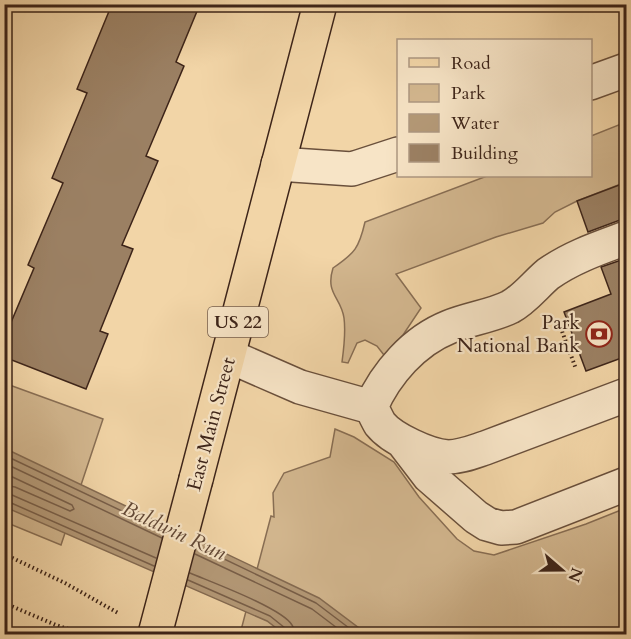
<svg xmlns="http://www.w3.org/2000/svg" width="631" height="639" viewBox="0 0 631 639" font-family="Cardo,serif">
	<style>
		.green { fill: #d3b78f; stroke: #886e54; stroke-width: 1.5 }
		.water { fill: #b49977; stroke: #846a51; stroke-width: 1.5 }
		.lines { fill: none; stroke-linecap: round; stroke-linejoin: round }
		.shore { stroke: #785e48; stroke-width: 1.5 }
		.building { fill: #9b8063; stroke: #3d2419; stroke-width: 1.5 }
		.minor-casing { stroke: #6a503c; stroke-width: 36 }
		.major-casing { stroke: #3d2419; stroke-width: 36 }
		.path { stroke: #3d2419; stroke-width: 4; stroke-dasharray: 1.5 3; stroke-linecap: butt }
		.minor { stroke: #f7e4c6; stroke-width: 33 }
		.major { stroke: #f2d5a7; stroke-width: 33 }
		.major-bridge-casing { stroke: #3d2419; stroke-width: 36; stroke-linecap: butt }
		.major-bridge { stroke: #f2d5a7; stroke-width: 33 }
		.labels { text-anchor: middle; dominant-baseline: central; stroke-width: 4.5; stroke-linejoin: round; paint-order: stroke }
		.shield { fill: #f7e4c6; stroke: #755e4d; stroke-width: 1.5 }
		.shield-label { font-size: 18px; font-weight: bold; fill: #3d2419 }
		.poi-label { font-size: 20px; fill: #3d2419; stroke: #f7e4c6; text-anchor: end }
		.street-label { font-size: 20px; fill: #3d2419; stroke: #f7e4c6 }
		.water-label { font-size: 21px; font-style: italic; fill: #614735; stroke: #f7e4c6 }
	</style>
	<rect width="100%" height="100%" fill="#f2d5a7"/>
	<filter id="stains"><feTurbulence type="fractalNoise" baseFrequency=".00333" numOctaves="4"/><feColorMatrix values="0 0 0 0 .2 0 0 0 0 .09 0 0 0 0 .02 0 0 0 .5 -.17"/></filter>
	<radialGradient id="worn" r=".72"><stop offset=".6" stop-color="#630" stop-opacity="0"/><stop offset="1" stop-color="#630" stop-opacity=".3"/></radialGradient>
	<!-- green -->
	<path class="green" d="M626 122V182L577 201 555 212 543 223 496 237 396 274 421 308 403 335 384 355 377 346 365 340 357 343 348 363 342 362C344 347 346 333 344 318 341 297 325 294 333 268 355 253 359 248 365 222L487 176H590L591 136Z
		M4 383 103 419 61 545 5 522Z
		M335 429 354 437 394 462 419 497 457 539 474 551 494 555 586 524 626 508V634H240L271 516 274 517 273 493 284 473 330 457Z"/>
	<!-- water -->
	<path class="water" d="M4 448 319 598 367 634H284L267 621 5 507Z"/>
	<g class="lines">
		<!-- shore -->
		<path class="shore" d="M4 455 164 531
			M4 463 162 538
			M4 473 72 505 74 509 70 511 15 487 4 485
			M4 494 12 495 156 558
			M4 502H9L154 566
			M197 546 316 603 357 634
			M195 554 312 609 345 634
			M190 573C211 582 282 608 292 625 295 629 294 630 294 634
			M188 580 270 616 285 628 287 634"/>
	</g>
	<!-- building -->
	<path class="building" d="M112 4H200L176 62 184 66 146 156 158 161 122 245 133 249 100 331 108 334 86 389 4 357V339L34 268 28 265 63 183 52 178 87 93 77 89Z
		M627 182V220H620L588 232 577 201Z
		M627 258V356L586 371 564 312 611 294 601 267Z"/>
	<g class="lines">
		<!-- minor casing -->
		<g class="minor-casing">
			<path id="minor" d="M590 83 626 70
				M278 164 352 169 398 154
				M229 356 300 387 371 407C374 412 377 419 380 424 392 439 429 456 448 457 461 457 473 452 485 448L626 395
				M371 407C386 373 414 341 449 327 468 319 492 316 510 307 525 299 535 285 548 274 572 257 599 248 626 238
				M403 442 429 476 476 517 487 524 501 528 516 527 626 484"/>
		</g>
		<!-- major casing -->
		<g class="major-casing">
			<path id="major" d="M196 479 320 4"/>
		</g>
		<!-- path -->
		<path class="path" d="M559 323 576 369
			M4 554 65 583 118 613
			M4 603 56 625 80 633"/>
		<!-- minor -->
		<use href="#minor" class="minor"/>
		<!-- major -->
		<use href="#major" class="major"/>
		<!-- major-bridge casing -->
		<g class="major-bridge-casing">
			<path id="major-bridge" d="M155 634 196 479"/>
		</g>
		<!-- major-bridge -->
		<use href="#major-bridge" class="major-bridge"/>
	</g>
	<!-- icons -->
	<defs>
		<g id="bank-ring" transform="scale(1.35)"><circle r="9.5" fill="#f7e4c6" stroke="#8f2418" stroke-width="1.5"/><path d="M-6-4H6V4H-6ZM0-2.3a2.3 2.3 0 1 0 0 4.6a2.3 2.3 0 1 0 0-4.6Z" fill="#8f2418"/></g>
	</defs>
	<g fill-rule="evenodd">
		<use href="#bank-ring" x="599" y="334"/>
	</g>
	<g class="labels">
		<!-- shield labels -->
		<rect class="shield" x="208" y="307" width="60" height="30" rx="4.5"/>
		<g class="shield-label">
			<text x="238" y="322">US 22</text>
		</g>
		<!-- poi labels -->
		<g class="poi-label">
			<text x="580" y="322">Park<tspan x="580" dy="23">National Bank</tspan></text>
		</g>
		<!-- street labels -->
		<g class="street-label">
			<text transform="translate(211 424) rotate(-75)">East Main Street</text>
		</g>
		<!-- water labels -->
		<g class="water-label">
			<text transform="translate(174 531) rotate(25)">Baldwin Run</text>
		</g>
	</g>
	<!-- margin -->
	<rect width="631" height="639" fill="none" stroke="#f2d5a7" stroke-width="24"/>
	<rect x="6" y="6" width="619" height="627" fill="none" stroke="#3d2419" stroke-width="3"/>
	<rect x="12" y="12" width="607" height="615" fill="none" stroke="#3d2419" stroke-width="1.5"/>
	<!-- legend -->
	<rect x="397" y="39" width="195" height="138" fill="#f7e4c6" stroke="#ad9781" stroke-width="1.5"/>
	<rect x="409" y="58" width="30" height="9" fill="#f2d5a7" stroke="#ad9781" stroke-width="1.5"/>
	<text x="451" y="69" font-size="18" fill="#3d2419">Road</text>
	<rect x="409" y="84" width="30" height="18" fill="#d3b78f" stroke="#ad9781" stroke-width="1.5"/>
	<text x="451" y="99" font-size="18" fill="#3d2419">Park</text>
	<rect x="409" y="114" width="30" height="18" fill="#b49977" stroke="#ad9781" stroke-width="1.5"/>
	<text x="451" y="129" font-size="18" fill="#3d2419">Water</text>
	<rect x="409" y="144" width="30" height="18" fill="#9b8063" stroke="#ad9781" stroke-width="1.5"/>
	<text x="451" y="159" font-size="18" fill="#3d2419">Building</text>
	<!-- north arrow -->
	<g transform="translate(562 570) rotate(110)" stroke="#f7e4c6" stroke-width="4.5" paint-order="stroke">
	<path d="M0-4.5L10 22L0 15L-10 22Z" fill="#3d2419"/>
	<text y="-9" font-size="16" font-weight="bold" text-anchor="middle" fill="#3d2419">N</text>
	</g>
	<rect width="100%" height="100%" filter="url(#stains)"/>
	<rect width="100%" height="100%" fill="url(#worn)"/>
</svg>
